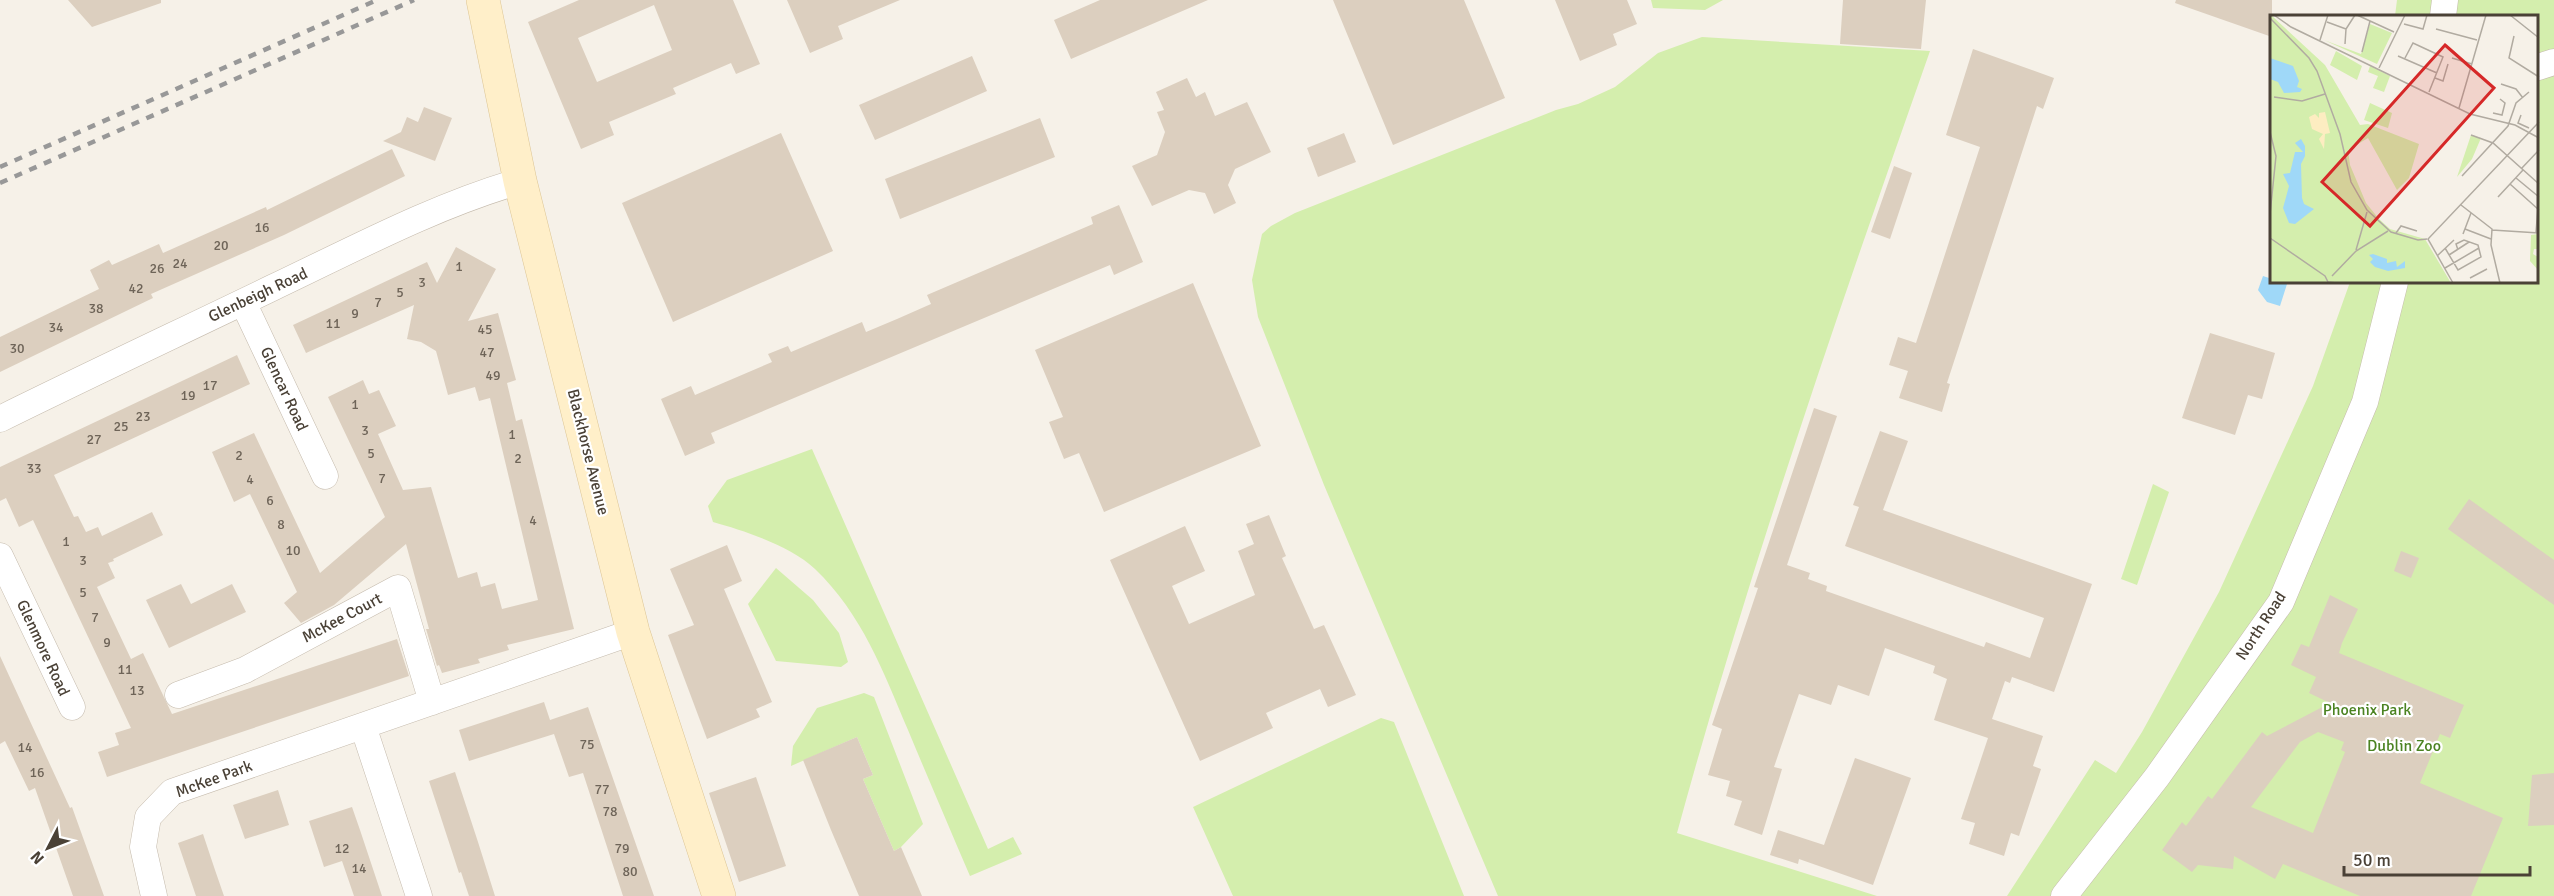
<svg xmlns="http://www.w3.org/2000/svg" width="2554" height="896" viewBox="0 0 2554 896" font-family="Signika,sans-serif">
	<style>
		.green { fill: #d4eead }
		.water { fill: #9fd8f8 }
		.building { fill: #dccfbf; fill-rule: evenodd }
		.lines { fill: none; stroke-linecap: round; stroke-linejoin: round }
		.minor-casing { stroke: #c5bbad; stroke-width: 27 }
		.secondary-casing { stroke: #ddc696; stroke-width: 34 }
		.minor { stroke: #fff; stroke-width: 26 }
		.secondary { stroke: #ffefc9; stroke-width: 33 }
		.rail { stroke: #989898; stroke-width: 4.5; stroke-dasharray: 8 8; stroke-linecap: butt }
		.labels { text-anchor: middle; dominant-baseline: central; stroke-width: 4.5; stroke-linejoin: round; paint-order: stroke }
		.number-label { font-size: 14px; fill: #6e6458 }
		.street-label { font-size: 16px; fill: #4a4136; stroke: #fff }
		.park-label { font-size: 16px; fill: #4b8322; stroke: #fff }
		.inset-road { fill: none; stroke: #b1aba1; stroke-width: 1.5 }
		.view { fill: #d62828; fill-opacity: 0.15; stroke: #d62828; stroke-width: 3 }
		.inset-edge { fill: none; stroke: #4a4136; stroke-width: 3 }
	</style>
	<rect width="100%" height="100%" fill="#f6f1e8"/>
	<!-- green -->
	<path class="green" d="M1651 0H1723L1705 10 1653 8Z
		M2397 0H2554V896H2007L2095 760 2116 773 2142 732 2219 592 2313 386 2350 282H2538V16H2395Z
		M1702 37 1930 51C1839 309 1749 569 1677 833L1877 896H1498L1324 485 1258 317 1252 280 1262 234 1271 226 1295 213 1556 110 1578 104 1615 87 1658 53Z
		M812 449 988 849 1013 837 1022 854 970 876C949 827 928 778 908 730 883 671 862 614 815 569 791 546 745 531 713 522L708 506 727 480Z
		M2153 484 2169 492 2137 585 2121 579Z
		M776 568 813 600 839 633 848 662 841 667 776 661 748 604Z
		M864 693 874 697 923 824 901 847 894 851 863 779 873 775 857 737 791 766 793 746 817 708Z
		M1381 718 1394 722 1464 896H1233L1193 807Z"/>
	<!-- water -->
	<path class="water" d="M2263 276 2272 279V282L2287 284 2280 306 2267 302 2258 290Z"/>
	<!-- building -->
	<path class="building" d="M68 0H161V3L92 27Z
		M579 0H733L760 64 736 74 731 63 673 88 676 94 609 122 614 135 581 149 528 22ZM654 5 672 50 597 82 578 38Z
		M787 0H900L838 26 843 39 810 53Z
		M1100 0H1208L1071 59 1054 20Z
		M1333 0H1464L1505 98 1393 145Z
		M1555 0H1627L1637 24 1613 34 1617 45 1580 61Z
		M1843 0H1926L1921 49 1840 44Z
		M2176 0H2272V37L2175 3Z
		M1973 49 2054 78 2043 109 2037 106 1947 383 1950 384 1942 412 1899 398 1908 371 1889 365 1898 337 1916 343 1980 147 1946 135Z
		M972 56 987 91 875 140 859 105Z
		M1187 78 1196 97 1205 92 1215 116 1247 102 1271 152 1235 169 1228 185 1236 203 1214 214 1205 193 1189 190 1152 206 1132 166 1157 155 1165 132 1157 112 1164 110 1156 92Z
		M424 107 452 118 435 161 383 141 401 132 407 117 418 122Z
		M1040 118 1055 157 900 219 885 179Z
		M781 133 833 251 673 322 622 203Z
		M1344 133 1356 162 1318 177 1307 148Z
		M392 149 405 176 284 235 151 294 153 298 0 372V337L99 289 90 270 109 260 112 265 159 244 163 253 266 207 267 210Z
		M1894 166 1912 173 1890 239 1871 232Z
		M1119 205 1143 262 1114 275 1110 265 908 350 711 433 715 443 685 456 661 399 691 386 695 395 772 362 768 354 788 346 791 352 862 322 866 332 897 319 931 304 927 295 1093 224 1091 217Z
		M456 247 496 269 468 321 498 313 516 380 507 383 516 421 522 419 574 629 507 645 509 650 478 659 480 663 442 673 439 665 437 666 426 629H429L406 544 334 605 301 623 284 603 297 592 250 494 234 502 212 452 254 433 320 573 385 517 328 397 363 380 369 394 379 390 396 426 378 434 403 490 431 487 458 578 477 572 481 587 495 583 502 609 538 600 490 398 479 401 475 387 448 395 436 351 421 342 407 339 414 305 306 353 293 325 427 262 437 283Z
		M1193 283 1261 446 1104 512 1079 453 1064 459 1049 422 1063 417 1035 350Z
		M2210 333 2275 353 2262 399 2248 395 2235 435 2182 418Z
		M237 355 250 384 54 475 74 517 78 516 86 532 98 527 102 536 152 512 163 535 113 559 114 561 108 563 115 578 97 587 131 659 143 653 172 714 397 639 409 676 107 777 98 752 119 745 115 733 131 728 33 520 19 527 6 498 0 501V467Z
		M1814 408 1837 416 1787 565 1810 573 1808 579 1827 586 1826 591 1984 647 1986 642 2030 658 2044 618 1845 546 1859 507 1853 505 1880 431 1908 441 1883 510 2092 584 2054 692 2012 677 2010 683 2005 681 1992 719 2043 736 2033 766 2041 769 2019 836 2011 833 2004 856 1969 844 1975 823 1961 819 1988 738 1934 720 1947 679 1933 673 1935 666 1885 648 1869 696 1838 685 1831 705 1799 694 1774 767 1782 769 1762 835 1734 825 1742 801 1726 796 1730 781 1708 775 1722 729 1712 725 1758 588 1754 587Z
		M2469 499 2554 560V605L2448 529Z
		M1269 515 1286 556 1282 558 1314 629 1324 625 1356 695 1328 707 1320 689 1266 713 1273 728 1200 761 1110 560 1185 526 1205 571 1172 586 1189 624 1255 595 1238 551 1254 544 1246 524Z
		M727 545 742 581 724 589 772 702 756 709 760 717 707 739 668 635 694 625 670 569Z
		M2401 551 2419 558 2411 578 2394 571Z
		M181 584 191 604 232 584 246 612 169 648 146 600Z
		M2330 595 2358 609 2342 643 2339 653 2464 705 2450 738 2440 734 2420 783 2503 818 2471 896H2360L2283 864 2275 879 2234 856 2233 869 2198 865 2192 872 2162 850 2182 822 2186 826 2208 796 2212 799 2262 732 2267 736 2330 703 2309 693 2316 677 2291 665 2301 644 2309 647ZM2318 732 2344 742 2341 750 2345 752 2313 833 2251 807 2300 742Z
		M0 656 70 808 72 807 104 896H73L35 788 29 791 5 741 0 744Z
		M544 702 550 720 588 707 654 896H623L583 773 569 777 554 734 469 761 459 730Z
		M857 737 873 775 863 779 894 851 901 847 922 896H859L831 830 803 760Z
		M1855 758 1911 778 1873 885 1799 859 1798 864 1770 855 1778 830 1824 845Z
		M455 772 478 842 495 896H469L461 872 459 873 429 781Z
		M2554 773V825L2528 826 2532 775Z
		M756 777 786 866 739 882 709 793Z
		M278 790 289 825 245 839 233 805Z
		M352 807 360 830 382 896H354L342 861 324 867 309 821Z
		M203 834 215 870 224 896H196L178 843Z"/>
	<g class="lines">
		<!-- minor casing -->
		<g class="minor-casing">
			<path id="minor" d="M2443 16 2445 0
				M2538 67 2554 62
				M243 302 325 476
				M0 419C91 374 183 331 274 287 354 249 434 206 520 181
				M0 556 72 707
				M178 695 245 670 398 588 432 702
				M363 726 419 896
				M154 896 143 847 148 817 172 792 633 632
				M2064 896 2157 777 2281 602 2365 402 2395 282"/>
		</g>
		<!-- secondary casing -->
		<g class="secondary-casing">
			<path id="secondary" d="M483 0 520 181 633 632 719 896"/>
		</g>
		<!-- minor -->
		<use href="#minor" class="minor"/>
		<!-- secondary -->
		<use href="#secondary" class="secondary"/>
		<!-- rail -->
		<path class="rail" d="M0 167 377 0
			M0 183 414 0"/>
	</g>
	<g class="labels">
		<!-- number labels -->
		<g class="number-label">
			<text x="262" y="227">16</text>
			<text x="221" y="245">20</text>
			<text x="180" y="263">24</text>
			<text x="459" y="266">1</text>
			<text x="157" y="268">26</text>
			<text x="422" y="282">3</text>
			<text x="136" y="288">42</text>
			<text x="400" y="292">5</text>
			<text x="378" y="302">7</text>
			<text x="96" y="308">38</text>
			<text x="355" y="313">9</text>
			<text x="333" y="323">11</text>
			<text x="56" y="327">34</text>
			<text x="485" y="329">45</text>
			<text x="17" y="348">30</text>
			<text x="487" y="352">47</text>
			<text x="493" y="375">49</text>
			<text x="210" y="385">17</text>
			<text x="188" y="395">19</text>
			<text x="355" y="404">1</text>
			<text x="143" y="416">23</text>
			<text x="121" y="426">25</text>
			<text x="365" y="430">3</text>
			<text x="512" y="434">1</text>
			<text x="94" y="439">27</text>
			<text x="371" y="453">5</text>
			<text x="239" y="455">2</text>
			<text x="518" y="458">2</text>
			<text x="34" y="468">33</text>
			<text x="382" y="478">7</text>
			<text x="250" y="479">4</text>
			<text x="270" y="500">6</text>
			<text x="533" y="520">4</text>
			<text x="281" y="524">8</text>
			<text x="66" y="541">1</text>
			<text x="293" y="550">10</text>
			<text x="83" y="560">3</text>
			<text x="83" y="592">5</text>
			<text x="95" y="617">7</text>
			<text x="107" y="642">9</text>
			<text x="125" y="669">11</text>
			<text x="137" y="690">13</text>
			<text x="587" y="744">75</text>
			<text x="25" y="747">14</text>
			<text x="37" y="772">16</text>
			<text x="602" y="789">77</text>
			<text x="610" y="811">78</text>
			<text x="342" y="848">12</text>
			<text x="622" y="848">79</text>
			<text x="359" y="868">14</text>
			<text x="630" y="871">80</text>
		</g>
		<!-- street labels -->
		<g class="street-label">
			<text transform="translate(258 295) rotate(-25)">Glenbeigh Road</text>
			<text transform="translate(284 389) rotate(65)">Glencar Road</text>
			<text transform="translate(588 452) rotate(76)">Blackhorse Avenue</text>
			<text transform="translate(342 618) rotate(-28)">McKee Court</text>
			<text transform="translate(2261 626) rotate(-57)">North Road</text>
			<text transform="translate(43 648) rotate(65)">Glenmore Road</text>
			<text transform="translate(214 779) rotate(-20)">McKee Park</text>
		</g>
		<!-- park labels -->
		<g class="park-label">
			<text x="2367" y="710">Phoenix Park</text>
			<text x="2404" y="746">Dublin Zoo</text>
		</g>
	</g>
	<!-- overview -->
	<g transform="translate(2270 15)">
		<rect width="268" height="268" fill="#f6f1e8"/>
		<path d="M1 0 55 50 90 110 98 109 149 129 139 163 127 175 98 123 78 135 80 150 96 188 109 204 120 214 155 224 181 268H0ZM100 9 122 18 107 49 54 25 91 39ZM66 36 92 51 87 65 60 50ZM100 51 120 61 114 77 103 73 108 61 98 57ZM100 88 122 98 118 113 94 105ZM201 120 211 123 202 144 187 162ZM268 219V234H264L263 239 268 242V255L260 246 261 220Z" fill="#d4eead"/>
		<path d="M55 97 60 118 55 119 54 134 49 124 53 119 42 114 39 102 45 99 49 103V98Z" fill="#fdedc1"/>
		<path d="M0 43 23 51 29 66 27 72 32 74 30 77 14 78 8 67 0 64ZM31 124 35 131V141L31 149 32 183 34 189 44 194 25 209 19 208 13 193 19 171 13 159 20 158 25 137H33L25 128ZM103 239 117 244V248L126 246 127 252 135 246V253L118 256 105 252 100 247 103 244 99 240Z" fill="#9fd8f8"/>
		<path class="inset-road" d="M4 0 21 12 200 99 245 110 269 123M87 0 124 17M240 0 269 23M0 3 39 43 47 56 70 119 81 167 97 195 121 217 148 225 157 224M57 7 76 14M134 9 153 14 157 0M166 14 207 25M244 21 239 43 269 62M50 25 58 0M75 29 76 14 85 0M92 37 100 6M128 41 167 58M135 43 143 28 173 42 159 77M182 43 202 49M109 53 135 0M165 63 173 66 178 49M231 69 246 74 253 83M4 82 32 86 55 79M189 93 216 0M223 98 232 100 235 88 230 84M251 100 248 108 259 113M0 117 6 141 0 199M201 120 223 128 269 169M251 154 269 135M192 161 238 111 246 88 259 77M246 163 269 182M240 169 269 195M228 182 253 155M191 190 222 214 221 230 230 268M195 214 221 224M222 215 269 218M266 217 268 193M126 218 131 211 147 216M193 219 201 198M0 223 55 261 58 267 67 268M175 233 188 255 211 242 208 230 194 225 186 229 188 235M86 235 97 197M179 240 199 227M167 241 184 225M175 253 209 233M62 261 86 236 118 216M200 263 217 254M183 268 158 224 269 107"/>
		<path class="view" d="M175 30 224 73 100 211 52 167Z"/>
		<rect width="268" height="268" class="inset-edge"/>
	</g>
	<!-- north arrow -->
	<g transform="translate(48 848) rotate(228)" stroke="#ffffff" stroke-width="4.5" paint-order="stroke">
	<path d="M0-4.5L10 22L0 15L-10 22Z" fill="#4a4136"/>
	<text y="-9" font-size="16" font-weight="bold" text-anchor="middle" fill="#4a4136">N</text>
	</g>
	<!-- scale -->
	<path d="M2344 866v9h186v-9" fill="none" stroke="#4a4136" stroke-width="3"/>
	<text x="2353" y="866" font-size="18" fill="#4a4136" stroke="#ffffff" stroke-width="4.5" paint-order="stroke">50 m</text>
</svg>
